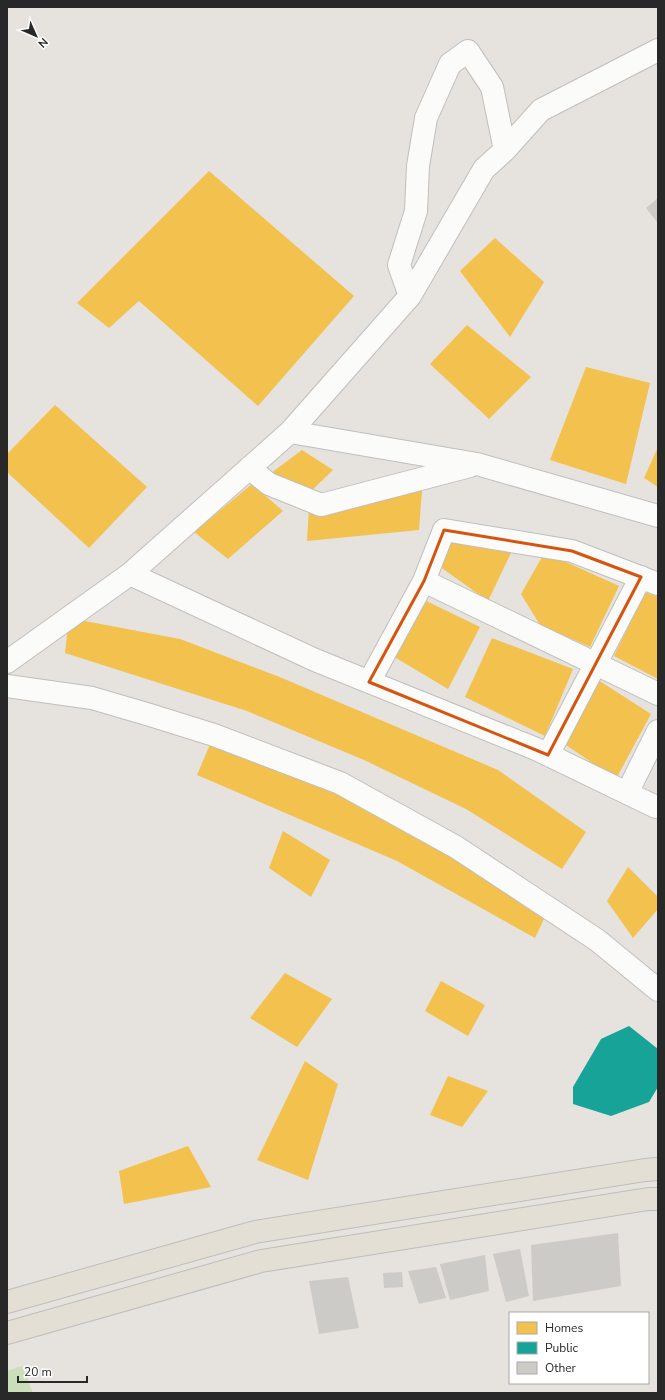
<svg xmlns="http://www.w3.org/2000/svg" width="665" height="1400" viewBox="0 0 665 1400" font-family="'Nunito Sans',sans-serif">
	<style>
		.green { fill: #cadeba }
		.homes { fill: #f2c14e }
		.public { fill: #17a398 }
		.building { fill: #cdcbc8 }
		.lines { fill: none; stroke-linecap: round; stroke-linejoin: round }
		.minor-casing { stroke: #c0bfbf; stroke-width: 24 }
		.major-casing { stroke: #bfbdbc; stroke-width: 24 }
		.minor { stroke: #fbfbfa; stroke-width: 22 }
		.major { stroke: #e4dfd4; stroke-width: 22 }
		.marked { fill: none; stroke: #d5540f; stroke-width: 3; stroke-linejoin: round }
	</style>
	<rect width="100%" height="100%" fill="#e6e2de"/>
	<!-- green -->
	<path class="green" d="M22 1366 33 1393H7V1371Z"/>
	<!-- homes -->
	<path class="homes" d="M209 171 354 296 258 406 139 301 109 328 77 303Z
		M495 238 544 282 510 337 460 271Z
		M467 325 531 377 489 419 430 364Z
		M586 367 650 383 626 484 550 460Z
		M55 405 147 487 89 548 7 472V454Z
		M658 447V487L644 478Z
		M302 450 333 470 304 498 263 479Z
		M252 484 283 511 228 559 194 532Z
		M422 490 419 530 307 541 309 508Z
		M444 530 511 553 488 601 432 561Z
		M542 557H555L619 586 590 647 540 625 521 594Z
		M645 592 658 597V679L614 656Z
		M416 596 480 627 448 689 386 652Z
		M69 618 180 639 282 678 498 770 586 832 562 869 466 809 364 760 247 711 65 653Z
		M492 638 573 669 545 736 465 697Z
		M598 680 651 714 616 779 566 745Z
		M214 735 379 804 549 908 535 938 397 861 197 775Z
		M283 831 330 860 311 897 269 868Z
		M628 867 658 897V909L633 938 607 901Z
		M285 973 332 999 297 1047 250 1018Z
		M441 981 485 1005 468 1036 425 1011Z
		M305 1061 338 1084 308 1180 257 1160Z
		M448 1076 488 1091 462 1127 430 1115Z
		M188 1146 211 1187 124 1204 119 1171Z"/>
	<!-- public -->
	<path class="public" d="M629 1026 658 1049V1087L649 1102 611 1116 573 1104V1087L601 1039Z"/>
	<!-- building -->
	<path class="building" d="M658 198V223L646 208Z
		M618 1233 621 1286 533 1301 531 1245Z
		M520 1249 529 1296 506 1302 493 1254Z
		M485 1255 489 1291 450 1300 440 1264Z
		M436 1267 446 1298 419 1304 408 1271Z
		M402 1272 403 1287 384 1288 383 1273Z
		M348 1277 359 1328 319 1334 309 1281Z"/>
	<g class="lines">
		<!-- minor casing -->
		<g class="minor-casing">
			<path id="minor" d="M410 296 399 265 416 211 418 166 426 118 450 64 468 51 492 87 505 150
				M290 432 477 464 658 516
				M249 468 269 484 321 505 470 466
				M130 574 315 660 536 749 656 807 658 806
				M424 581 658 694
				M7 662 130 574 290 432 410 296 484 169 505 150 541 110 658 50
				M369 682 424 581 444 530 572 551 658 584
				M7 686 92 698 150 715 214 735 340 783 456 847 597 940 658 990
				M548 755 641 577
				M627 793 658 731"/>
		</g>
		<!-- major casing -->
		<g class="major-casing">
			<path id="major" d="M7 1302 255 1232 645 1170 658 1169
				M7 1333 261 1261 648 1199H658"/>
		</g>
		<!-- minor -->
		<use href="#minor" class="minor"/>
		<!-- major -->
		<use href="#major" class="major"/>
	</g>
	<!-- marked area -->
	<path class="marked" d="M444 530 572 551 641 577 548 755 369 682 424 581Z"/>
	<!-- border -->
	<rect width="665" height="1400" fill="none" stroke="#282828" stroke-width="16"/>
	<!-- legend -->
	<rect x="509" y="1312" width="140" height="72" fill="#ffffff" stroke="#a9a9a9"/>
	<rect x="517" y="1322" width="20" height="12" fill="#f2c14e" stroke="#a9a9a9"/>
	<text x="545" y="1332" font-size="12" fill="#282828">Homes</text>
	<rect x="517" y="1342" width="20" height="12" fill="#17a398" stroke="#a9a9a9"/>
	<text x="545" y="1352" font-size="12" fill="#282828">Public</text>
	<rect x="517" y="1362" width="20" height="12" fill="#cdcbc8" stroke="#a9a9a9"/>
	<text x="545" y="1372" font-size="12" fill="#282828">Other</text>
	<!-- north arrow -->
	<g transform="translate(36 36) rotate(135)" stroke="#ffffff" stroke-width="3" paint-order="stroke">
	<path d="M0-3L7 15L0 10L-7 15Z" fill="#282828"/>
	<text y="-6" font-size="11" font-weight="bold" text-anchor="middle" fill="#282828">N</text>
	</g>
	<!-- scale -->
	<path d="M18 1376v6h69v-6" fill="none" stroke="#282828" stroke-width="2"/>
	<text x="24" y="1376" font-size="12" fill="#282828" stroke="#ffffff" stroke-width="3" paint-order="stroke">20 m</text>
</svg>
